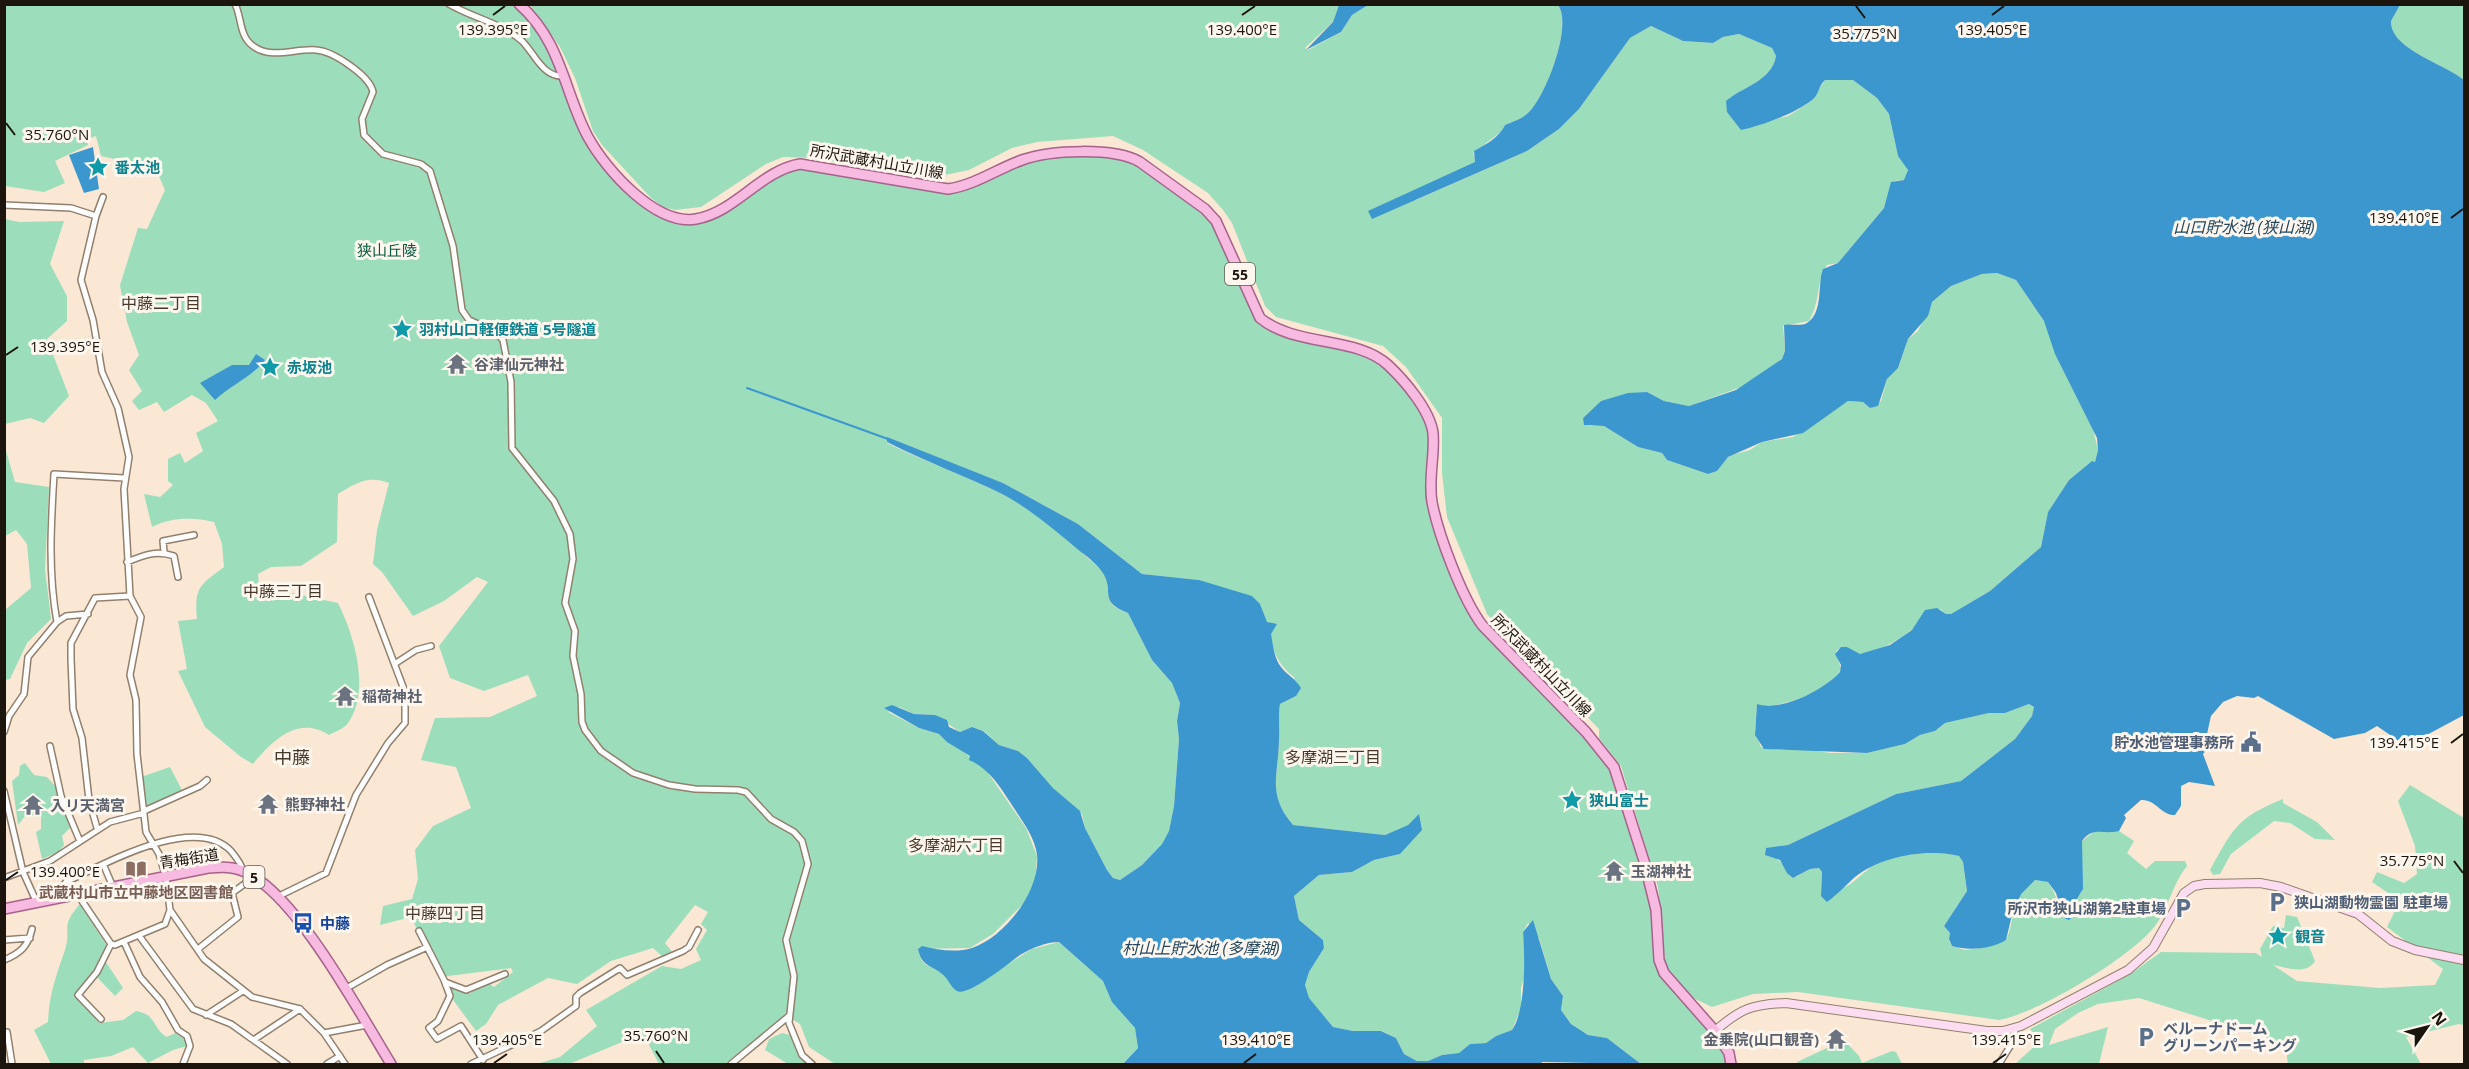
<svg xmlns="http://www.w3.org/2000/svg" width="2469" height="1069" viewBox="0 0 2469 1069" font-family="'Open Sans','Noto Sans JP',sans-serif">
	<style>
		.green { fill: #9cdebc }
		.water { fill: #3c97cf }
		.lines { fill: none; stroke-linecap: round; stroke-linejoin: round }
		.stream { stroke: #3c97cf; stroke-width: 2 }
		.street-casing { stroke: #91806e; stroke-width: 8 }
		.secondary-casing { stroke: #91806e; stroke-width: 10 }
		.primary-casing { stroke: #a6628a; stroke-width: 12 }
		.street { stroke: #fff; stroke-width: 5 }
		.secondary { stroke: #fbdcf0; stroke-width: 8 }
		.primary { stroke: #f7bae1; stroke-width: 9 }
		.ticks { fill: none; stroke: #1b150e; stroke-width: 2 }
		.labels { text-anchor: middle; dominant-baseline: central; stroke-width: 6; stroke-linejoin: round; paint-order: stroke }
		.shield { fill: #fef7ef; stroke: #5f5952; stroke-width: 1.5 }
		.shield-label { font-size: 14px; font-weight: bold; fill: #1b150e }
		.street-label { font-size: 15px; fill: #1b150e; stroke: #fef7ef }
		.culture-label { font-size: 15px; font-weight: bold; fill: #0d838f; stroke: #fef7ef; text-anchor: start }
		.park-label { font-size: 15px; fill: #035a3c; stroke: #fef7ef }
		.worship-label { font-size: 15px; font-weight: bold; fill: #5b616d; stroke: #fef7ef; text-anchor: start }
		.service-label { font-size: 15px; font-weight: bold; fill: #4e5e75; stroke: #fef7ef; text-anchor: end }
		.education-label { font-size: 15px; font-weight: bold; fill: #785e54; stroke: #fef7ef }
		.transit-label { font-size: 15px; font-weight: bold; fill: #164399; stroke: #fef7ef; text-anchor: start }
		.water-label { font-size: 16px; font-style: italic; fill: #22475f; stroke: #fef7ef }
		.neighbourhood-label { font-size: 16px; fill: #473929; stroke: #fef7ef }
		.quarter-label { font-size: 18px; fill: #473929; stroke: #fef7ef }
		.ticks-label { font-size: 15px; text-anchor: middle; fill: #1b150e; stroke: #fef7ef; stroke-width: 6; stroke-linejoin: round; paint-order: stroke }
	</style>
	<rect width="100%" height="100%" fill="#fae8d4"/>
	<!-- green -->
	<path class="green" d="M4 5H519L553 48 587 134 603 160 666 216 708 215 789 166 948 189 1022 160 1101 151 1129 156 1205 209 1253 303 1269 325 1369 353 1390 366 1431 425 1433 504 1472 610 1604 751 1644 861 1659 960 1703 1017 1731 1064H1641L1607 1038 1588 1035 1571 1024 1561 1010 1563 996 1551 979 1539 938 1528 923 1523 932 1527 969 1521 988V1008L1512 1030 1496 1036 1486 1043 1470 1044 1459 1053 1442 1055 1428 1061H1417L1404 1054 1396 1038 1382 1031H1353L1333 1027 1308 998 1305 985 1309 972 1324 948 1323 940 1299 920 1294 896 1319 875 1352 872 1374 860 1400 854 1419 815 1408 825 1385 835 1293 825C1266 791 1278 779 1279 741 1280 728 1278 717 1280 704L1296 696 1294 677C1270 660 1270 631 1260 604L1199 580 1142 574 1078 524 1003 483 887 438V443C926 462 966 476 1004 495 1032 510 1062 533 1085 555 1090 561 1100 567 1104 575 1114 593 1098 602 1128 613L1152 660 1172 683 1180 703 1177 721 1179 739 1174 806 1169 831 1162 844 1142 865 1120 880 1113 878 1107 870 1085 828 1082 814 1053 788 1027 758 1018 751 999 745 984 731 972 727 960 732 935 715 914 714 899 707 888 712 919 728 939 734 984 767 1026 828 1037 856 1035 884 1028 899 993 934 970 948 918 949C923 969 927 963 940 972 947 977 952 985 957 991H965L1032 949 1059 942 1103 981 1120 1011 1135 1028 1138 1048 1123 1064H835L809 1047 800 1024 785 1015 725 1064H659L647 1041 627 1040 569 1064H537L560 1057 597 1026 586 1010 662 966 681 969 701 960 696 949 707 930 701 924 708 912 695 905 665 943 674 954 664 958 653 948 611 961 577 984 548 978 498 1005 486 1024 476 1031 442 985 470 993 487 982 494 987 513 972 511 968 440 977 411 917 380 925 383 906 412 899 418 879 415 850 433 826 471 808 456 767 421 760 435 718 490 717 537 696 528 675 484 691 450 678 439 646 488 582 477 577 444 601 413 616 382 572 373 564 377 530 389 483C368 475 356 483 338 494L337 542 301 566 271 567 258 574 259 586 338 603C354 635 371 690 348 723 345 728 335 732 329 735 298 715 272 741 253 764L241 757 205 727 178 671 187 669 178 621 197 619C194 587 200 585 224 567L222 544 214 522C194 517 171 517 152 527L144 494 160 497 173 485 168 481V459L180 453 185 463 203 451 196 433 218 421 206 403 192 395 164 412 157 402 139 410 132 401 142 391 129 370 139 355 127 322 120 285 138 228 147 229 165 190 158 174 147 176 143 166 101 156 96 136 87 139 88 145 55 161 65 183 44 192 5 186Z
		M530 5H1339L1333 22 1305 48 1308 50 1341 32 1352 15 1368 5H1558C1573 25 1546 95 1529 112 1522 119 1514 121 1505 125L1501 132 1473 153 1476 162 1407 195 1416 200 1527 151 1559 129 1579 109 1630 38 1651 26 1683 41 1713 43 1723 37 1739 34 1772 48 1776 56C1773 77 1746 89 1729 98L1759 123 1788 116 1810 102 1825 80H1853L1877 98 1889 114 1898 156 1907 167 1908 175 1904 180 1894 181 1884 208 1838 263 1827 265C1816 280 1821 301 1809 321L1783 326 1785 351 1782 359 1744 386 1689 406 1664 401 1647 392 1601 401 1583 418 1588 426H1604L1638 447 1662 453 1667 460 1708 474 1717 471 1724 460 1732 455 1750 450 1762 442 1793 437 1848 401 1863 402 1870 408 1881 401 1887 379 1898 368 1908 339 1918 331 1932 302 1951 286 1982 274 1997 273 2016 280 2048 327 2092 425 2098 450 2095 462 2092 461 2069 480 2048 512 2041 547 1990 591 1951 614H1946L1940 609C1914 626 1892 650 1860 654 1850 651 1847 643 1836 651L1841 669C1831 690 1779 710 1757 705L1755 731 1761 747 1780 750 1805 749 1830 753H1867L1905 744 1920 735 1935 731 1945 723 1989 713H2005L2029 704 2034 707 2032 716 2015 739 1961 781 1896 794 1788 845 1780 846 1775 857 1796 877 1810 869 1819 868 1822 872 1821 892C1829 890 1842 889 1849 885 1856 880 1863 873 1871 867 1893 853 1934 850 1959 856L1963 862 1967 891 1944 926 1950 933 1949 940 1952 946 1965 950 1980 948 2006 940C2016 920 2010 894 2035 880L2048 882C2057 895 2058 908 2069 920L2074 916V904L2082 891V841L2096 830 2119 831 2134 841 2127 853 2146 869 2155 861H2185L2187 866C2172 884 2169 908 2155 926 2130 958 2038 1013 1999 1020L1798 992 1753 994 1712 1007 1691 997 1668 970 1665 962 1658 887 1621 766 1599 738V729L1487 614 1447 517 1442 473V418L1406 367 1383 346 1276 317 1265 306 1232 223 1223 210 1208 193 1143 150 1113 136 1037 142 1012 148 969 170 945 175 879 167 864 168 816 158 783 157 766 164 701 207 675 210 663 207 651 198 602 145 593 131 575 78 560 47Z
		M2400 5H2464V80C2445 64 2390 49 2391 21Z
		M5 219 19 222 64 221 50 264 67 296V321L47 339 69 396 44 423 30 418 5 424Z
		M5 447 15 482 49 487 45 569 51 619 27 643 10 679 5 680V610L31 588 27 544 16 530 5 536Z
		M25 763 34 775 47 777 55 786 70 828 62 836 64 845 58 852 42 859 36 832 41 829V817L26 815 18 825 12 781 19 775 20 766Z
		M170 767 183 792 147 808 141 777Z
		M2410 785 2464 818V1025L2459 1024 2406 1037 2421 1064H2288L2285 1044 2139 998 2098 1004 2078 1013 2055 1029 2049 1045 2108 1027 2099 1064H2015L2038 1043 2030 1029 2129 975 2161 952 2256 953 2262 957 2260 949 2273 926 2284 928 2286 915 2297 917 2315 961C2306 976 2286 967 2273 965L2297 981 2380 988 2435 985 2443 969 2387 927 2400 901 2372 882 2377 872 2404 883 2417 874 2415 846 2398 801Z
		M2283 799V803L2317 822 2335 840 2315 839 2290 823 2274 821 2231 854 2220 874 2213 875 2210 870C2233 828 2238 817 2283 799Z
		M80 904 107 946 102 956 123 988 115 996 93 973 76 996 99 1023 123 1020 136 1011C158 1015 152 1029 167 1037L175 1033 184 1039 187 1046 173 1050 148 1063 133 1047 111 1056 84 1060V1064H51L34 1030 48 1022C49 995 56 976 65 950 72 928 59 928 80 904Z
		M782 1033 790 1035 808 1064H788L765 1050 769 1039Z
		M1844 1040 1859 1056 1862 1063 1892 1051 1896 1052 1902 1064H1798L1797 1062Z"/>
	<!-- water -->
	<path class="water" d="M1339 5H1368L1352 15 1341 32 1306 50 1333 22Z
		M1558 5H2400L2391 21C2390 49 2445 64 2464 80V715L2406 746 2377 726 2365 733 2334 739 2258 696 2254 698 2237 696 2223 702 2211 716 2207 734 2210 746 2203 754 2215 786 2189 782 2181 786V806L2175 815C2160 815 2156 799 2141 800L2124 815 2126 818 2119 831C2104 835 2093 826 2082 841L2083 889 2074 904V916L2069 920 2064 918 2056 893 2048 882 2035 880 2021 894 2012 915 2006 940C1992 949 1968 951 1952 946L1949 939 1950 933 1944 926 1967 891 1963 862 1959 856C1927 848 1881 856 1855 877 1846 885 1838 894 1827 902L1821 896 1822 872 1819 868 1810 869 1793 878 1787 873 1780 860 1765 855 1766 848 1788 845 1896 794 1961 781 2015 739 2032 716 2034 707 2029 704 2005 713H1989L1945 723 1935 731 1920 735 1905 744 1867 753 1764 749 1755 735 1757 704C1781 712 1824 690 1840 672L1841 665 1835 654 1841 647H1847L1860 654 1890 645 1912 630 1925 610 1937 608 1946 614H1951L1990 591 2041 547 2048 512 2069 480 2092 461 2095 462 2098 450 2097 438 2055 354 2044 321 2016 280 1997 273 1982 274 1951 286 1932 302 1928 316 1908 339 1898 368 1887 379 1878 406 1870 408 1863 402 1848 401 1803 433 1762 442 1728 457 1717 471 1708 474 1667 460 1662 453 1638 447 1604 426 1584 425 1583 418 1601 401 1628 393 1647 392 1664 401 1689 406 1736 390 1782 359 1785 351 1784 325C1791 323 1800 327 1807 323 1824 312 1817 284 1823 269L1838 263 1884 208 1891 182 1904 180 1908 170 1898 156 1889 114 1877 98 1853 80H1825C1818 86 1819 95 1812 100 1796 113 1761 126 1741 130L1727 112 1726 101C1742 87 1772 81 1776 56L1772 48 1739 34 1723 37 1713 43 1683 41 1651 26 1630 38 1579 109 1559 129 1527 151 1372 219 1368 211 1475 162 1474 151C1486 144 1499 138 1505 125 1514 121 1522 119 1529 112 1546 95 1573 25 1558 5Z
		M93 147 99 189 84 193 69 155Z
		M256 354 265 360C252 377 231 385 215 400L200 383 232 365H249Z
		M887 437 1003 483 1078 524 1142 574 1199 580 1252 596 1260 604 1267 622 1277 624 1271 634C1273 645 1274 658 1281 667 1287 675 1295 678 1301 688L1296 696 1280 704C1278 717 1280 728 1279 741 1278 777 1267 794 1293 825L1385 835 1408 825 1419 814 1422 830 1400 854 1374 860 1352 872 1319 875 1294 896 1299 920 1323 940 1324 948 1309 972 1305 985 1309 998 1333 1027 1353 1031H1381L1396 1038 1404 1054 1417 1061H1428L1442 1055 1459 1053 1470 1044 1486 1043 1496 1036 1512 1030C1526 1010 1525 957 1523 932L1533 920 1551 979 1563 996 1561 1010 1571 1024 1588 1035 1607 1038 1641 1064 1543 1062 1538 1064H1123L1138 1048 1135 1028 1112 1002 1103 981 1059 942C1046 942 1032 948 1020 955 1010 962 968 997 957 991 951 988 948 978 942 974 930 964 922 967 918 949L922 946C938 950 956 953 972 948 1005 937 1041 890 1037 855 1035 836 1020 818 1010 802 999 785 988 768 969 760L970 756 947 742 939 734 919 728 884 708 892 705 914 714 935 715 947 720 949 727 960 732 972 727 983 731 999 745 1018 751 1027 758 1053 788 1080 811 1085 828 1107 870 1113 878 1120 880 1142 865 1162 844 1169 831 1174 806 1179 739 1177 721 1180 703 1172 683 1152 660 1128 613C1098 601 1114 593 1104 575 1100 567 1088 557 1081 552 1057 532 1032 510 1004 495 966 476 926 462 887 442Z"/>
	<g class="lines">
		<!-- stream -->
		<path class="stream" d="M747 388 888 439"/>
		<!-- street casing -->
		<g class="street-casing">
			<path id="street" d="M235 4C242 18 239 36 253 46 272 60 296 48 316 50 333 51 370 76 373 92L362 119 364 135 383 154 421 164 430 171 453 246 462 310 469 320 496 332 503 340 511 382 512 448 554 501 570 534 573 559 565 603 575 631 573 656 581 694 582 722 585 730 601 751 633 773 669 785 695 789 738 790 746 792 771 819 794 832 802 841 808 864 786 940 794 976 789 1023 802 1055 812 1064
				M449 4C473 18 501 23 522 41 535 54 543 78 564 76
				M4 205 71 208 96 216
				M164 552 163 541 194 535
				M127 562C144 555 156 550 174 556L178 577
				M57 622C48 573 51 524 54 474L124 478
				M396 663 416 650 431 646
				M4 732 9 716 24 694 28 657 57 622 66 616 88 614
				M50 746 61 796 79 839
				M4 791 23 872 37 903
				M144 811 200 786 207 780
				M97 828 89 800 82 738 73 709 71 659V643L95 598 130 596
				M104 866 113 887
				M4 878 50 861 110 822 144 813
				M78 895 111 944 115 945 165 924 170 910 166 877 159 854 146 832 137 754 136 700 130 675 141 617 130 596 124 489 129 457 118 408 102 372 93 320 81 280 96 216 103 197
				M277 897 326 873 356 795 388 743 405 723V692L369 597
				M62 898V887L66 882C105 864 194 813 231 851 236 857 241 863 243 871
				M170 910 204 959 252 997 300 1009 324 1033 345 1064
				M419 931 445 982 466 990 505 974
				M140 937 193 1009 231 1024 287 1064
				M4 940 30 938
				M124 942 140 977 162 1002 178 1030 187 1036 190 1046 183 1064
				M198 949 238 917 232 893 254 877
				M4 960C21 953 28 946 32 929
				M444 980 450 996 438 1021 429 1028 437 1039 461 1026 483 1060
				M345 989 387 965 425 948
				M206 1015 243 991
				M101 1019 78 995 97 972 111 944
				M7 1032 12 1064
				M324 1033 367 1025
				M255 1039 300 1009
				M327 1064 340 1056
				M471 1064 541 1031 576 1006V997L580 993 620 968 627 975 683 951 689 947 698 930
				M731 1064 789 1016
				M1999 1064 2014 1040 2015 1029"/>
		</g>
		<!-- secondary casing -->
		<g class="secondary-casing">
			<path id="secondary" d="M1715 1031C1740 1009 1752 1004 1786 1003L1987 1031H2003L2021 1026 2128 970 2153 948 2184 893 2194 886 2205 884 2260 883 2281 887 2358 914 2392 941 2415 950 2464 960"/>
		</g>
		<!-- primary casing -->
		<g class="primary-casing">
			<path id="primary" d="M519 4C562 42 564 92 588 137 606 170 656 226 696 219 736 212 760 171 800 164L948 189C975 185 997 169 1022 160 1050 150 1114 147 1140 162L1205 209 1216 221 1260 318C1295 347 1357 336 1388 365 1404 380 1430 410 1433 433 1435 456 1428 479 1432 502 1438 534 1462 598 1482 625L1586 732 1614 767 1644 861 1656 910 1659 960 1664 973 1715 1031 1729 1053 1731 1064
				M4 909 208 868C221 867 233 866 245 872 297 895 360 1014 391 1064"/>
		</g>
		<!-- street -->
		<use href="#street" class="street"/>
		<!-- secondary -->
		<use href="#secondary" class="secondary"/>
		<!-- primary -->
		<use href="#primary" class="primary"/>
	</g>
	<!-- ticks -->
	<path class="ticks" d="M1856 6 1865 18M493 15 505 6M1242 15 1255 6M1992 15 2004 6M6 123 15 135M2451 218 2463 209M6 355 18 347M2451 743 2463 734M2454 861 2463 873M6 880 18 872M656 1051 664 1063M494 1063 507 1054M1244 1063 1256 1054M1993 1063 2006 1054"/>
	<!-- icons -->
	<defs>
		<g id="sight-bare" transform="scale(1.62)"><path d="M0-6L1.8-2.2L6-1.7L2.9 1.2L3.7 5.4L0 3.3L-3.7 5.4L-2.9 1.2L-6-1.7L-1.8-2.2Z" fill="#0f9aa8" stroke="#fef7ef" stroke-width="2.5" paint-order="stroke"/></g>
		<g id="temple-bare" transform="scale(1.62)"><path d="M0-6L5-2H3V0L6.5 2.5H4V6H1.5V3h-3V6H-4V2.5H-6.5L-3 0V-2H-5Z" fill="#6b7280" stroke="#fef7ef" stroke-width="2.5" paint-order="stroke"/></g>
		<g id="civic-bare" transform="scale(1.62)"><path d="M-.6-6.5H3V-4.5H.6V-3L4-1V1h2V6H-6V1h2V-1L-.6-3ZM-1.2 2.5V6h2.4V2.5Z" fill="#5c6f8a" stroke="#fef7ef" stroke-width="2.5" paint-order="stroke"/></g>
		<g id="library-bare" transform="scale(1.62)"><path d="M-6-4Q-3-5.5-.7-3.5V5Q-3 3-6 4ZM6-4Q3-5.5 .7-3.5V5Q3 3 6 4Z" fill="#8d6e63" stroke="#fef7ef" stroke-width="2.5" paint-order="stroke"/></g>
		<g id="parking-bare" transform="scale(1.62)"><path d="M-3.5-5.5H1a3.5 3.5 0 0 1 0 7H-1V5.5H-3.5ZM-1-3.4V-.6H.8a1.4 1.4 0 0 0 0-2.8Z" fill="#5c6f8a" stroke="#fef7ef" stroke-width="2.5" paint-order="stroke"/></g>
		<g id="bus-bare" transform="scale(1.62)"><path d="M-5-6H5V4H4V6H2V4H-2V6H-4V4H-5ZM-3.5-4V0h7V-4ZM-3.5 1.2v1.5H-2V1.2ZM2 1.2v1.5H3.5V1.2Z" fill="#1a4fb4" stroke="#fef7ef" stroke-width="2.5" paint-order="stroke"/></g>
	</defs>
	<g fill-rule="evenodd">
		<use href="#sight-bare" x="98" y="167"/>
		<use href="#sight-bare" x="402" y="329"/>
		<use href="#temple-bare" x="457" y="364"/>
		<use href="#sight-bare" x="270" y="367"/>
		<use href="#temple-bare" x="345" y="696"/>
		<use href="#civic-bare" x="2251" y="742"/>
		<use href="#sight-bare" x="1572" y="800"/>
		<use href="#temple-bare" x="268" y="804"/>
		<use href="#temple-bare" x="33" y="805"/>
		<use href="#library-bare" x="136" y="869"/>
		<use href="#temple-bare" x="1614" y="871"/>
		<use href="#parking-bare" x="2277" y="902"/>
		<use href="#parking-bare" x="2183" y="908"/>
		<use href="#bus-bare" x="303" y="923"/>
		<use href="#sight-bare" x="2278" y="936"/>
		<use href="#parking-bare" x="2146" y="1037"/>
		<use href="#temple-bare" x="1836" y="1039"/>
	</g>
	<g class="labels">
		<!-- shield labels -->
		<g class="shield">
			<rect x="1225" y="263" width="30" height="22" rx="4.5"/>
			<rect x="243.5" y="866" width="21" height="22" rx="4.5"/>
		</g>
		<g class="shield-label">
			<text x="1240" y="274">55</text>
			<text x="254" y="877">5</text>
		</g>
		<!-- street labels -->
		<g class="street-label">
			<text transform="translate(877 161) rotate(10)">所沢武蔵村山立川線</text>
			<text transform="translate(1542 665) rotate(46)">所沢武蔵村山立川線</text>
			<text transform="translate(189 858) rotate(-9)">青梅街道</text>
		</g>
		<!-- culture labels -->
		<g class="culture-label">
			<text x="115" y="167">番太池</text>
			<text x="419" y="329">羽村山口軽便鉄道 5号隧道</text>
			<text x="287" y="367">赤坂池</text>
			<text x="1589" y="800">狭山富士</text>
			<text x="2295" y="936">観音</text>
		</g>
		<!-- park labels -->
		<g class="park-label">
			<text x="387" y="250">狭山丘陵</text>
		</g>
		<!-- worship labels -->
		<g class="worship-label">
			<text x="474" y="364">谷津仙元神社</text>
			<text x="362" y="696">稲荷神社</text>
			<text x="285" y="804">熊野神社</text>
			<text x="50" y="805">入リ天満宮</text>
			<text x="1631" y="871">玉湖神社</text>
			<text x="1819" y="1039" text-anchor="end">金乗院(山口観音)</text>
		</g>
		<!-- service labels -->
		<g class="service-label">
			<text x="2234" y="742">貯水池管理事務所</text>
			<text x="2294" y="902" text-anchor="start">狭山湖動物霊園 駐車場</text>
			<text x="2166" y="908">所沢市狭山湖第2駐車場</text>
			<text x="2163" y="1028" text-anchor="start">ベルーナドーム<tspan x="2163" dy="17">グリーンパーキング</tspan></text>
		</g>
		<!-- education labels -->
		<g class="education-label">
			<text x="136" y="892">武蔵村山市立中藤地区図書館</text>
		</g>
		<!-- transit labels -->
		<g class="transit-label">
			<text x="320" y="923">中藤</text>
		</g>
		<!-- water labels -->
		<g class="water-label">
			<text x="2244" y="227">山口貯水池 (狭山湖)</text>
			<text x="1201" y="948">村山上貯水池 (多摩湖)</text>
		</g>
		<!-- neighbourhood labels -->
		<g class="neighbourhood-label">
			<text x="161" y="303">中藤二丁目</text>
			<text x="283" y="591">中藤三丁目</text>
			<text x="1333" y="757">多摩湖三丁目</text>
			<text x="956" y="845">多摩湖六丁目</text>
			<text x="445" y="913">中藤四丁目</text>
		</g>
		<!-- quarter labels -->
		<g class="quarter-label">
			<text x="292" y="757">中藤</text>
		</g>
	</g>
	<g class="ticks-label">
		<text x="493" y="35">139.395°E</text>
		<text x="1242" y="35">139.400°E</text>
		<text x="1992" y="35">139.405°E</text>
		<text x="1865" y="39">35.775°N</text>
		<text x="57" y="140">35.760°N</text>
		<text x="2404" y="223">139.410°E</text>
		<text x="65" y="352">139.395°E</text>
		<text x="2404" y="748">139.415°E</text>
		<text x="2412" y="866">35.775°N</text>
		<text x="65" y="877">139.400°E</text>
		<text x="656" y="1041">35.760°N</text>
		<text x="507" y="1045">139.405°E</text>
		<text x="1256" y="1045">139.410°E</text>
		<text x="2006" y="1045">139.415°E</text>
	</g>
	<!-- border -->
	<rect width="2469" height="1069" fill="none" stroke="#1b150e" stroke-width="12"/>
	<!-- north arrow -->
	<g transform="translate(2427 1027) rotate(55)" stroke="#fef7ef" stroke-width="4.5" paint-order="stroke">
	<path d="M0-4.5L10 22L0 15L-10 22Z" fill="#1b150e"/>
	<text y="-9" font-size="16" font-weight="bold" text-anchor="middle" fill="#1b150e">N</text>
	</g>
</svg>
